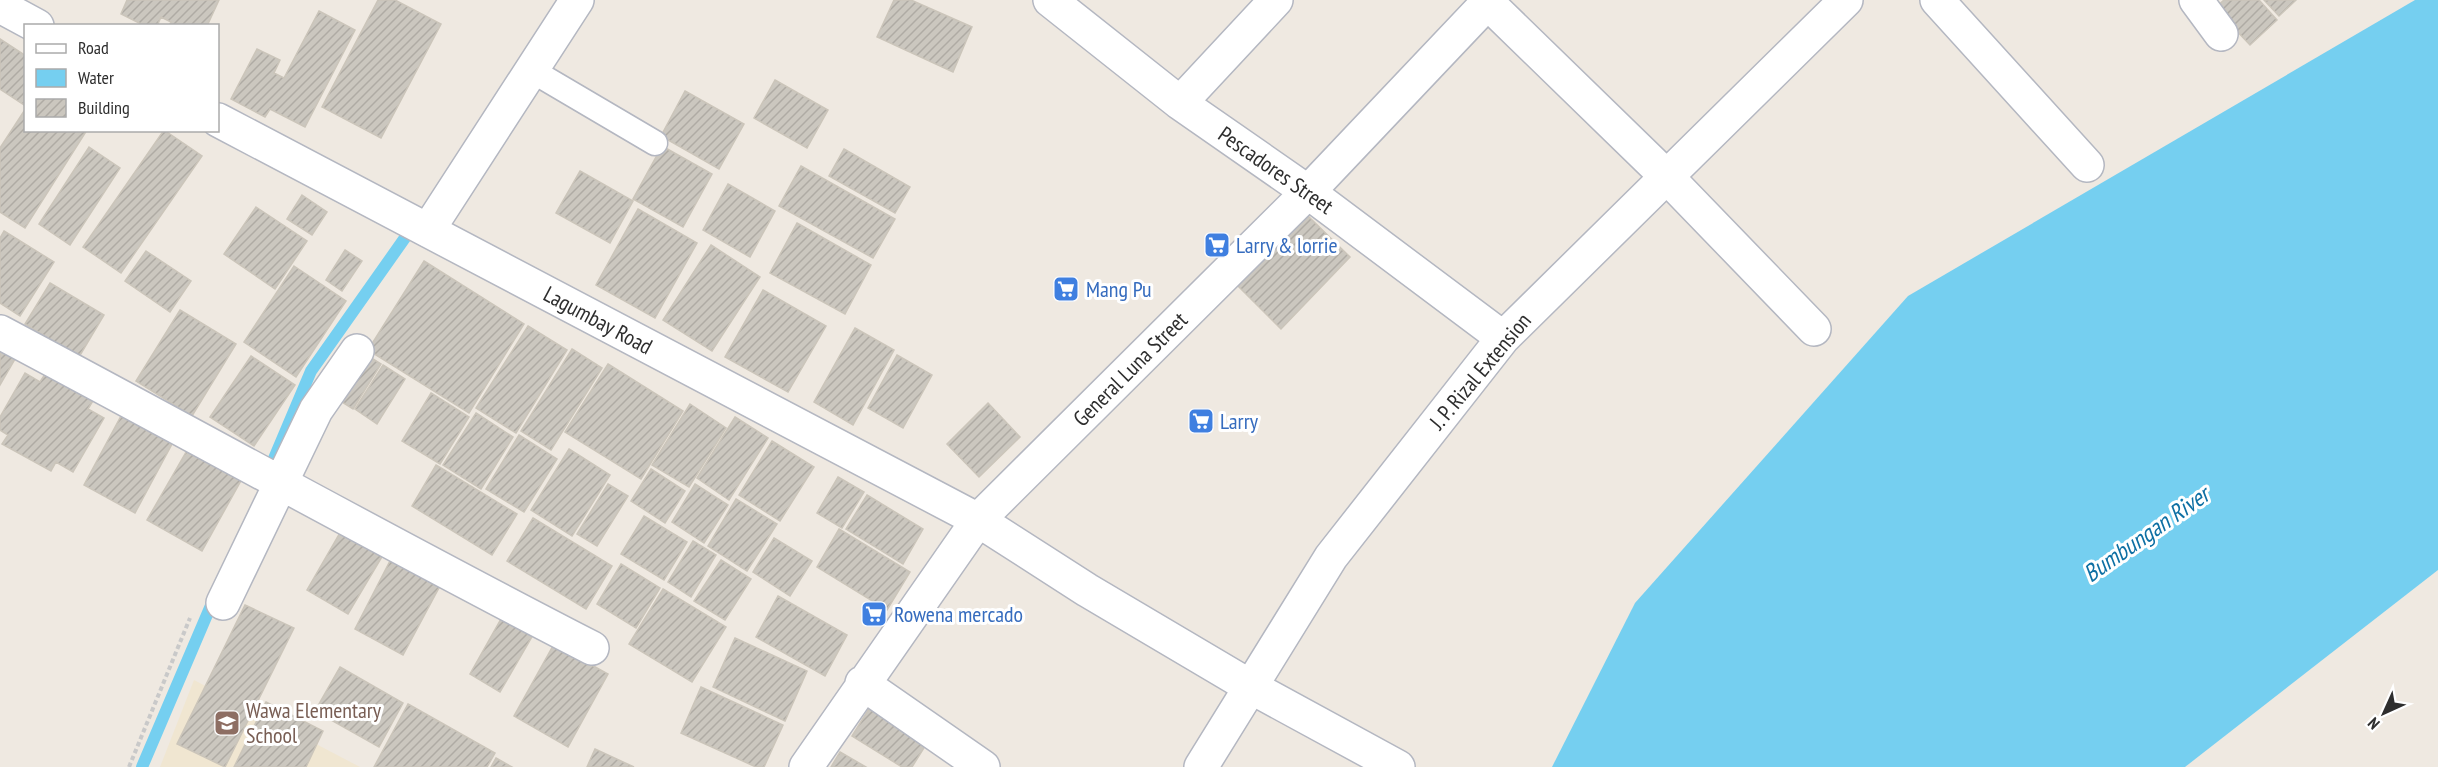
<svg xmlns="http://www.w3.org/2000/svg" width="2438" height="767" viewBox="0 0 2438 767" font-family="'PT Sans Narrow',sans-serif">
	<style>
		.education { fill: #f0e6d1 }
		.water { fill: #75cff0 }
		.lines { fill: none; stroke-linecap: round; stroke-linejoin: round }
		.stream { stroke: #75cff0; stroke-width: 12 }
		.building { fill: url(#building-hatch); stroke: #cbc5ba; stroke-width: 1.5 }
		.service-casing { stroke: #b4b7c1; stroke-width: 27 }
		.pedestrian-casing { stroke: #b4b7c1; stroke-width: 36 }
		.minor-casing { stroke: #b4b7c1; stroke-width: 36 }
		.tertiary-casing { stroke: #b4b7c1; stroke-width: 36 }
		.path { stroke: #c9c9c9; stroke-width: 4; stroke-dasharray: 4.5 3; stroke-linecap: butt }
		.service { stroke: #fff; stroke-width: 24 }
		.pedestrian { stroke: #fff; stroke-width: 33 }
		.minor { stroke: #fff; stroke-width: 33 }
		.tertiary { stroke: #fff; stroke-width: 33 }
		.labels { text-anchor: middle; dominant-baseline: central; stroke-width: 6; stroke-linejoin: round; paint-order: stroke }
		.street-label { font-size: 22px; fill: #2e2e2e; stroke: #fff }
		.shop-label { font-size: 22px; fill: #366cbe; stroke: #fff; text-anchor: start }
		.education-label { font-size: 22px; fill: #785e54; stroke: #fff; text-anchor: start }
		.water-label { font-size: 24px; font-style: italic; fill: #0d6fa3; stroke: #fff }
	</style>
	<defs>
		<pattern id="building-hatch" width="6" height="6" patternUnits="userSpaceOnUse" patternTransform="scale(1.5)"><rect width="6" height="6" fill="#cbc7bf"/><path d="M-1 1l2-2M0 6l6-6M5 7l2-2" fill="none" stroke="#afaba4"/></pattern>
	</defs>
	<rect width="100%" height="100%" fill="#efe9e1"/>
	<!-- education -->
	<path class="education" d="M194 680 360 767H160Z"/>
	<!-- water -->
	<path class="water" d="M2415 0H2438V570L2185 767H1552L1635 603 1908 296Z"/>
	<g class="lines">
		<!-- stream -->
		<path class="stream" d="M267 475 311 371 414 225
			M142 767 215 596"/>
	</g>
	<!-- building -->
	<path class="building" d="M127 0H219L207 26H169L171 22 161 17 157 26H145L121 14Z
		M378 0H395L441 24 381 138 322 107Z
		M894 0H911L972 27 953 72 877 37Z
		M2224 0H2259L2277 20 2250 45 2215 8Z
		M2264 0H2296L2279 16Z
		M319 11 355 30 305 127 270 109 265 117 231 99 257 49 280 60 274 73 284 78Z
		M0 39 26 56 24 105 0 89Z
		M775 80 828 110 807 148 754 118Z
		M685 91 744 124 719 169 661 136Z
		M26 108V130H87L25 228 0 212V148Z
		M164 130 202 156 121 273 83 247Z
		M662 146 712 174 683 227 633 199Z
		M89 147 120 168 70 245 39 224Z
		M844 149 910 187 895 213 829 176Z
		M801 166 895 219 873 258 779 206Z
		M580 171 633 201 610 243 556 213Z
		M728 184 775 211 750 257 703 230Z
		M302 195 327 212 312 235 287 219Z
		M256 207 307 241 275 289 224 254Z
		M638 209 697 243 655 318 596 285Z
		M1307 215 1350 257 1281 329 1238 286Z
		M797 223 871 265 845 314 770 273Z
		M4 231 54 262 20 316 0 303V238Z
		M711 245 760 277 712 351 663 320Z
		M345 250 362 261 342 291 326 280Z
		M146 251 191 281 170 312 125 281Z
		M424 261 524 324 469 413 368 350Z
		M294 266 346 301 296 377 244 342Z
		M50 283 104 315 79 357 25 324Z
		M763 290 826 326 788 392 725 357Z
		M180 310 236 344 192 416 136 381Z
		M528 326 567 350 516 433 476 408Z
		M855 328 894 350 853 425 814 402Z
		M572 349 602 368 551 450 521 431Z
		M0 350 15 359 0 385Z
		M362 352 381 364 353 409 334 397Z
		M897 355 932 375 903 428 868 408Z
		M251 356 295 385 254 446 210 417Z
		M608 364 683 411 641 479 565 432Z
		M383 365 405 379 377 424 355 409Z
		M47 371 94 399 88 409 104 418 73 472 56 462 51 471 2 444 8 435 0 430V417L25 373 40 382Z
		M431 393 469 417 440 464 402 441Z
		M988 403 1020 437 979 477 947 444Z
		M690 404 726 428 689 487 652 465Z
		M476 413 513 437 481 489 443 465Z
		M121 416 172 444 135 513 84 485Z
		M735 417 768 438 729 500 697 478Z
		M519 435 557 459 524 512 486 489Z
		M772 441 814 467 780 521 739 495Z
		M189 447 243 477 202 551 147 520Z
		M569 449 610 475 572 536 531 510Z
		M436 465 517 514 492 555 412 506Z
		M651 469 685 491 665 523 631 501Z
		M838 477 864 492 842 528 817 513Z
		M608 484 628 496 597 546 577 534Z
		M695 484 728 505 704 543 672 522Z
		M867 495 923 529 903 564 846 529Z
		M736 499 777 524 747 571 708 546Z
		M644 516 687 542 664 580 621 554Z
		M533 518 612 566 586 609 507 561Z
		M839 529 910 572 887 610 817 567Z
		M341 531 383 555 348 614 307 590Z
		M774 538 812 561 790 596 753 572Z
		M693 541 716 555 691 597 668 582Z
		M392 557 441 584 403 655 355 629Z
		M721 560 751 579 725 620 694 601Z
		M621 564 660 588 636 628 597 604Z
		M663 589 726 627 692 682 629 644Z
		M778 596 847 635 825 676 756 637Z
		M245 605 294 628 225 767 177 744Z
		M506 610 537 628 500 692 470 674Z
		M735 638 807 671 785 721 713 687Z
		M554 644 608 674 568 747 514 716Z
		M340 667 403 703 379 747 315 711Z
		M701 687 783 725 764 767H756L681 733Z
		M875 699 932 735 912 767H902L852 736Z
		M266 702 323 731 306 767H234Z
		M408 704 495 753 487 767H374Z
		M595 749 634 767H587Z
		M840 752 866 767H831Z
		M496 758 512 767H491Z"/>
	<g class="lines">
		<!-- service casing -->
		<g class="service-casing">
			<path id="service" d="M531 70 655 143"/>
		</g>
		<!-- pedestrian casing -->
		<g class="pedestrian-casing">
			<path id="pedestrian" d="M1937 0 2087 165
				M2196 0 2221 34
				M1488 3 1667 177 1814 329
				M1251 687 1398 767"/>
		</g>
		<!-- minor casing -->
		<g class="minor-casing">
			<path id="minor" d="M1050 0 1180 103 1308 192 1503 338
				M1180 103 1276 0
				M428 230 577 0
				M0 332C198 437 393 546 592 648
				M223 603 316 410 357 351
				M862 683 983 767
				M806 767 978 520 1087 590 1251 687
				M1201 767 1331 557 1503 338 1846 0"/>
		</g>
		<!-- tertiary casing -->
		<g class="tertiary-casing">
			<path id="tertiary" d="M0 6 37 26
				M218 120 978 520 1308 192 1490 0"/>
		</g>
		<!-- path -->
		<path class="path" d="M129 767 190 618"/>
		<!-- service -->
		<use href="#service" class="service"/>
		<!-- pedestrian -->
		<use href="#pedestrian" class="pedestrian"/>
		<!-- minor -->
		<use href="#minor" class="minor"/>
		<!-- tertiary -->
		<use href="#tertiary" class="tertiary"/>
	</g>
	<!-- icons -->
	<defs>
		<g id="supermarket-square" transform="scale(1.35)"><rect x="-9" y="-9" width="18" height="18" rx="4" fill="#3f7fe0" stroke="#fff"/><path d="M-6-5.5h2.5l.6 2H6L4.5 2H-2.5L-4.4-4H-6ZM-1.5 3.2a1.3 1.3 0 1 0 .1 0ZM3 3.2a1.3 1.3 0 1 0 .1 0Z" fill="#fff"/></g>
		<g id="school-square" transform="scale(1.35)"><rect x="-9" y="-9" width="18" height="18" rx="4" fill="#8d6e63" stroke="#fff"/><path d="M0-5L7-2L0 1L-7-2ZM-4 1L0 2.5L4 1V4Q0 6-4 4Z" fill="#fff"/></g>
	</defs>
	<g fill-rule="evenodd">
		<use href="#supermarket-square" x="1217" y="245"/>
		<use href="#supermarket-square" x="1066" y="289"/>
		<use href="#supermarket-square" x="1201" y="421"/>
		<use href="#supermarket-square" x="874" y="614"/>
		<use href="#school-square" x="227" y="723"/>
	</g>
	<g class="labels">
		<!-- street labels -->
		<g class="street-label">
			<text transform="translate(1276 170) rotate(35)">Pescadores Street</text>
			<text transform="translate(598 320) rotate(28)">Lagumbay Road</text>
			<text transform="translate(1130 369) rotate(-45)">General Luna Street</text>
			<text transform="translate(1480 371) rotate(-50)">J. P. Rizal Extension</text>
		</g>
		<!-- shop labels -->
		<g class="shop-label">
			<text x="1236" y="245">Larry &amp; lorrie</text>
			<text x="1086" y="289">Mang Pu</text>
			<text x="1220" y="421">Larry</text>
			<text x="894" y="614">Rowena mercado</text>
		</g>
		<!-- education labels -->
		<g class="education-label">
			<text x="246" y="710">Wawa Elementary<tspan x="246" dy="25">School</tspan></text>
		</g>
		<!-- water labels -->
		<g class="water-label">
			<text transform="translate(2146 534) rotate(-35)">Bumbungan River</text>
		</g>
	</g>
	<!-- legend -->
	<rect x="24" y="24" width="195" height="108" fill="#ffffff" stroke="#ababab" stroke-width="1.5"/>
	<rect x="36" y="44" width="30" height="9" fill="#ffffff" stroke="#ababab" stroke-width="1.5"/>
	<text x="78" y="54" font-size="18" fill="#2e2e2e">Road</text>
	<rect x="36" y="69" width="30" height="18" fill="#75cff0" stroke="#ababab" stroke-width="1.5"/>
	<text x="78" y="84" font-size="18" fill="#2e2e2e">Water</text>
	<rect x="36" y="99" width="30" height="18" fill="url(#building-hatch)" stroke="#ababab" stroke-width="1.5"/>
	<text x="78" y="114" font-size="18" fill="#2e2e2e">Building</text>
	<!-- north arrow -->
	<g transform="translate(2384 713) rotate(225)" stroke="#ffffff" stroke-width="4.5" paint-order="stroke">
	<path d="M0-4.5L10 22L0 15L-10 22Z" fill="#2e2e2e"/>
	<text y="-9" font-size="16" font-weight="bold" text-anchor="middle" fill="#2e2e2e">N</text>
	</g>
</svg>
